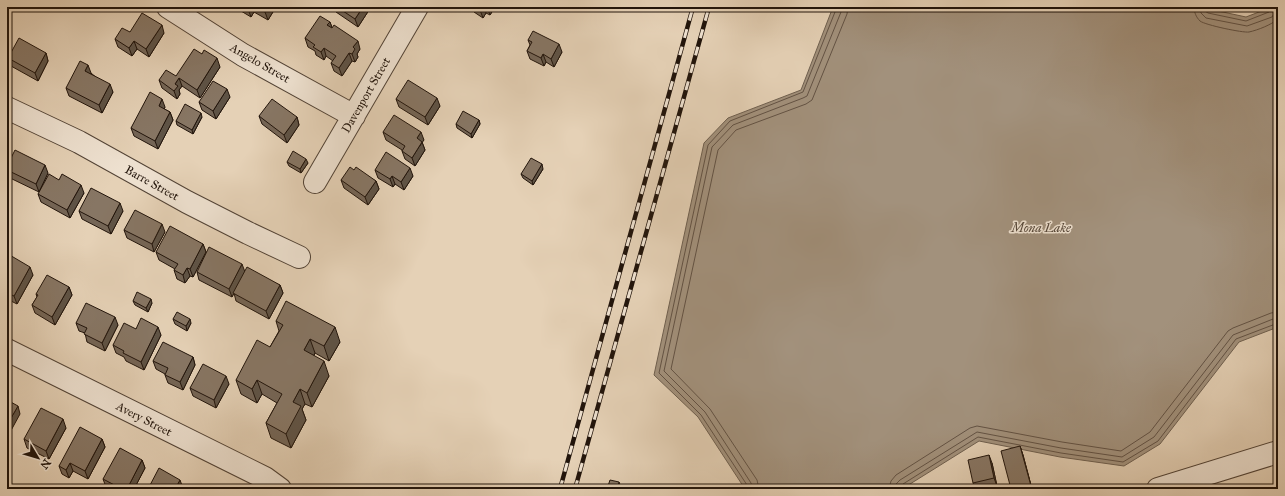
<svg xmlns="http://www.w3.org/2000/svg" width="1285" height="496" viewBox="0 0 1285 496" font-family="'IM FELL Great Primer',serif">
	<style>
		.water { fill: #a2917c; stroke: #6e5f4f }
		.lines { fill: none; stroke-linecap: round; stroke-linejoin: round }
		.shore { stroke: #625244; stroke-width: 1 }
		.minor-casing { stroke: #524336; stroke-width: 24 }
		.minor { stroke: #eee1d0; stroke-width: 22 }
		.rail-casing { stroke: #21140b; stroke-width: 4.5 }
		.rail { stroke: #eee1d0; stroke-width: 3; stroke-dasharray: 9; stroke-linecap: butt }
		.wall { fill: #746556; stroke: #21140b }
		.shaded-wall { fill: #5e5346; stroke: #21140b }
		.building { fill: #877664; stroke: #21140b }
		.labels { text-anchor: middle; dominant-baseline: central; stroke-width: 3; stroke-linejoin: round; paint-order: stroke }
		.street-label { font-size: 12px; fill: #21140b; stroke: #eee1d0 }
		.water-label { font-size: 13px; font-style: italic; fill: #554638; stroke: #eee1d0 }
	</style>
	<rect width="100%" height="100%" fill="#e5d1b6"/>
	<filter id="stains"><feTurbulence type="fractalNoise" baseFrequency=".005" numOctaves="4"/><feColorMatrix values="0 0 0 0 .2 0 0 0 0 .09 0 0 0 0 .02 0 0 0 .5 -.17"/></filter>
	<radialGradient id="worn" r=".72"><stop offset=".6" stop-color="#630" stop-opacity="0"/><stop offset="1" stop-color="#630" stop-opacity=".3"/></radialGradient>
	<!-- water -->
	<path class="water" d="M833 7H1208L1209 9 1246 17 1272 7H1278V327L1239 342 1160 444 1124 466 1060 457 979 441 902 489H745L698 417 654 375 704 143 728 118 801 90Z"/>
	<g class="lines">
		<!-- shore -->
		<path class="shore" d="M1194 7C1194 12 1196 17 1200 21 1205 25 1243 33 1249 32 1258 30 1271 25 1278 19
			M1200 7 1201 13 1206 18 1247 26 1272 17 1275 12 1276 7
			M1205 7V11L1208 13 1246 21 1269 12 1271 7
			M748 489 747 485 701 415 659 373 708 145 730 121 803 92 837 7
			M753 489 751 483 705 412 664 371 712 147 733 125 803 98 807 96 841 12 842 7
			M759 489 757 480 710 409 671 369 718 150 736 130 806 104 812 100 847 14 848 7
			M889 489 891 481 896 475 970 428 977 426 1062 442 1121 451 1150 432 1228 331 1233 328 1271 313 1278 312
			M895 489 896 484 900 480 977 432 1061 448 1122 457 1154 437 1233 335 1273 319 1278 318
			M901 489 903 484 978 437 1061 453 1123 462 1158 441 1236 339 1278 323"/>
		<!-- minor casing -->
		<g class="minor-casing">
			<path id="minor" d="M168 7 243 55 354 116
				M7 108 79 142 187 202 248 233 299 257
				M315 182 417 7
				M7 350 265 478 280 489
				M1158 489 1278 452"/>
		</g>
		<!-- minor -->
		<use href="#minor" class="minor"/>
		<!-- rail casing -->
		<g class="rail-casing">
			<path id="rail" d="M560 489 693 7
				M575 489 709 7"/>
		</g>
		<!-- rail -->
		<use href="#rail" class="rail"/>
	</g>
	<!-- wall -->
	<path class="wall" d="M240 7H276L268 20 254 12 251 17 241 11Z
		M334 7H371L358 27 336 12Z
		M472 7H495L490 15 486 13 483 18 474 12Z
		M330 22 332 28 360 49 357 54 358 57 355 62 352 61 342 76 334 71 331 63 333 61 326 56 324 60 316 55 315 51 308 47 305 38Z
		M164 33 149 57 137 49 132 56 118 47 115 39Z
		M528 40 562 52 554 67 546 62 544 66 530 59 527 51 530 45Z
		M46 53 48 61 38 81 11 66 8 58Z
		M220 67 200 98 182 86 179 90 180 94 177 99 162 88 159 80Z
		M91 73 113 92 102 113 69 96 66 88Z
		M230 97 216 119 202 110 199 102Z
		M396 99 440 106 428 125 399 107Z
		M165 107 164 109 170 112 173 120 158 149 134 136 131 128Z
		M259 116 297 117 299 125 287 143 262 124Z
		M202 117 193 134 177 125 176 121Z
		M479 120 480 124 472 138 457 128 456 124Z
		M383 132 424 140 422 142 425 150 415 166 405 159 402 151V150L386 140Z
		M287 162 308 163 301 173 289 166Z
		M7 166 48 173 39 192 8 177 7 173Z
		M543 169 533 185 523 178 521 174Z
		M354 170 376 181 379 189 368 205 344 188 341 180Z
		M375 170 413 176 404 190 395 184 393 187 378 178Z
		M84 193 70 218 41 202 38 194Z
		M79 211H123L111 234 82 219Z
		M124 230 165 232 154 252 127 238Z
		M203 244 206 252 193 277 190 276 185 283 177 279 174 270 175 269 159 260 156 252Z
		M7 257 33 275 17 304 7 299Z
		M197 272H245L280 285 283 293 269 319 236 301 234 293 232 297 199 280Z
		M69 287 72 295 55 325 35 313 32 305 37 297 36 294Z
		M133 301 152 303 148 312 135 305Z
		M173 319 191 323 187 331 175 324Z
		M276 321 340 342 329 361 315 353 314 356 329 376 312 407 305 404 302 409 306 420 291 448 271 438 266 423 277 403 262 394 257 403 241 394 236 380 270 347 279 331Z
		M76 323 118 325 105 351 87 342 85 333 79 331Z
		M136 329 161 335 144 370 126 361 124 357 116 353 113 345Z
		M193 357 195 365 183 390 168 383 165 375V374L156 369 153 361Z
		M229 384 216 408 193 396 190 388Z
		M66 428 49 459 27 448 24 439Z
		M102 439 105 447 88 479 73 471 69 478 62 474 59 466Z
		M1020 446 1023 455 1032 489H1011Z
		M142 460 145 468 134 489H109L106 487 103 479Z
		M992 463 997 486 983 489H976L973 483Z"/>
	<!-- shaded-wall -->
	<path class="shaded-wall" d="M249 7H253L254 12 251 17 248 9Z
		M268 7H276L268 20 265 12Z
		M363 7H371L358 27 355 19Z
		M482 7H484L486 13 483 18 480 10Z
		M487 7H495L490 15Z
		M330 22 333 30 327 25Z
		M162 25 164 33 149 57 146 49Z
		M134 41 137 49 132 56 129 48Z
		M358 41 360 49 357 54 358 57 355 62 352 54 353 47Z
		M559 44 562 52 554 67 551 59Z
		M324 48 326 56 324 60 321 52Z
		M46 53 48 61 38 81 35 73Z
		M349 53 352 61 342 76 339 68Z
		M543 54 546 62 544 66 541 58Z
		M217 58 220 67 200 98 197 90Z
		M88 65 91 73 88 79 85 71Z
		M179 78 182 86 179 90 180 94 177 99 174 91 175 84Z
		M110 84 113 92 102 113 99 105Z
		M227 89 230 97 216 119 213 111Z
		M437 98 440 106 428 125 425 117Z
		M162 99 165 107 162 114 159 106Z
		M170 112 173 120 158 149 155 141Z
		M201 113 202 117 193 134 192 130Z
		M297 117 299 125 287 143 284 135Z
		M479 120 480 124 472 138 471 134Z
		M421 132 424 140 419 147 417 138Z
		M422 142 425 150 415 166 412 158Z
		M7 145 10 153 7 158Z
		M306 159 308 163 301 173 300 169Z
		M542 164 543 169 533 185 532 181Z
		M45 165 48 173 39 192 36 184Z
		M410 168 413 176 404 190 401 182Z
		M392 176 395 184 393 187 390 179Z
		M376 181 379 189 368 205 365 197Z
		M81 185 84 193 70 218 67 210Z
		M120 203 123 211 111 234 108 226Z
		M162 224 165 232 154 252 152 244Z
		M203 244 206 252 193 277 190 269Z
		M242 264 245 272 232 297 229 289Z
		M30 267 33 275 17 304 14 296Z
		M187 268 190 276 185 283 183 275Z
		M280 285 283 293 269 319 266 311Z
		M69 287 72 295 55 325 52 317Z
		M151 299 152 303 148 312 146 308Z
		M115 317 118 325 105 351 102 343Z
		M190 319 191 323 187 331 186 326Z
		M158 327 161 335 144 370 141 362Z
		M335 327 340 342 329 361 324 346Z
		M310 339 315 353 309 364 304 350Z
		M193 357 195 365 183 390 180 382Z
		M324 361 329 376 312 407 307 393Z
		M226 376 229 384 216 408 214 400Z
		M257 380 262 394 257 403 252 389Z
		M300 389 305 404 302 409 306 420 291 448 286 434 293 402Z
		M18 406 20 414 8 436 7 433V425Z
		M63 419 66 428 49 459 46 451Z
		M102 439 105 447 88 479 85 471Z
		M1020 446 1023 455 1032 489 1031 486Z
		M989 455 992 463 997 486 994 478Z
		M142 460 145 468 134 489H127Z
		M70 463 73 471 69 478 66 470Z
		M180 480 183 488V489H175Z
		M619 482 621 487 620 489H617Z"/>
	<!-- building -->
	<path class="building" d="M245 7H249L248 9Z
		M257 7H268L265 12Z
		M337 7H363L355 19Z
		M475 7H482L480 10Z
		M142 13 162 25 146 49 134 41 129 48 115 39 122 28 130 32Z
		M320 16 330 22 327 25 332 28 334 25 358 41 353 47 355 49 352 54 349 53 339 68 331 63 336 56 324 48 321 52 313 47 315 45 305 38Z
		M533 31 559 44 551 59 543 54 541 58 527 51 532 42 528 40Z
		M19 38 46 53 35 73 8 58Z
		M194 49 202 54 204 50 217 58 197 90 179 78 175 84 178 86 174 91 159 80 166 70 176 76Z
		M80 61 88 65 85 71 110 84 99 105 66 88Z
		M408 80 437 98 425 117 396 99Z
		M213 81 227 89 213 111 199 102Z
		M150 92 162 99 159 106 170 112 155 141 131 128Z
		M272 99 297 117 284 135 259 116Z
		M185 104 201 113 192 130 176 121Z
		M463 111 479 120 471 134 456 124Z
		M394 115 421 132 417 138 422 142 412 158 402 151 405 146 383 132Z
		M15 150 45 165 36 184 7 170V166Z
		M293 151 306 159 300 169 287 162Z
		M386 152 410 168 401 182 392 176 390 179 375 170Z
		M531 158 542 164 532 181 521 174Z
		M350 167 354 170 356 167 376 181 365 197 341 180Z
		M49 174 59 180 62 174 81 185 67 210 38 194Z
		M91 188 120 203 108 226 79 211Z
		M135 210 162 224 152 244 124 230Z
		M170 226 203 244 190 269 187 268 183 275 174 270 178 264 156 252Z
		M209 247 242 264 229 289 197 272Z
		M8 254 30 267 14 296 7 293V257Z
		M247 267 280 285 266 311 233 293Z
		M47 275 69 287 52 317 32 305 38 295 36 294Z
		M137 292 151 299 146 308 133 301Z
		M286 301 335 327 324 346 310 339 304 350 324 361 307 393 300 389 293 402 301 406 286 434 266 423 282 394 257 380 252 389 236 380 257 340 270 347 283 325 276 321Z
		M86 303 115 317 102 343 84 334 87 328 76 323Z
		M177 312 190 319 186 326 173 319Z
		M141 318 158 327 141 362 123 353 124 351 113 345 124 323 136 329Z
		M163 342 193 357 180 382 165 375 168 368 153 361Z
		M203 364 226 376 214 400 190 388Z
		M7 400 18 406 7 425Z
		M41 408 63 419 46 451 24 439Z
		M80 427 102 439 85 471 70 463 66 470 59 466Z
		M1020 446 1031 486 1019 489H1011L1001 451Z
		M120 448 142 460 127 489H122L103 479Z
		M989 455 994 478 973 483 968 460Z
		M159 468 180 480 175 489H148Z
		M610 480 619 482 617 489H607Z
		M213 486 218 489H211Z"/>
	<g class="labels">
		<!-- street labels -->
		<g class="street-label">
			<text transform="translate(260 63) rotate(30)">Angelo Street</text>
			<text transform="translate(366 95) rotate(-60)">Davenport Street</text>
			<text transform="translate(152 183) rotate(29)">Barre Street</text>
			<text transform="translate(144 419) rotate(27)">Avery Street</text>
		</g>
		<!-- water labels -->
		<g class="water-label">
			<text x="1041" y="228">Mona Lake</text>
		</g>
	</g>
	<!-- margin -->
	<rect width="1285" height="496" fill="none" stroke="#e5d1b6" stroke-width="24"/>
	<rect x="8" y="8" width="1269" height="480" fill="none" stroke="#21140b" stroke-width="2"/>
	<rect x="12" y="12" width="1261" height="472" fill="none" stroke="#21140b"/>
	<!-- north arrow -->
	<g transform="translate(38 458) rotate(128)" stroke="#eee1d0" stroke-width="3" paint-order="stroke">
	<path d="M0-3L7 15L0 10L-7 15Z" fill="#21140b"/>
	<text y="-6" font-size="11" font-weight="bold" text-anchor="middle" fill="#21140b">N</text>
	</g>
	<rect width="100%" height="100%" filter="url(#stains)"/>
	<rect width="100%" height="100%" fill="url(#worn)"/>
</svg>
